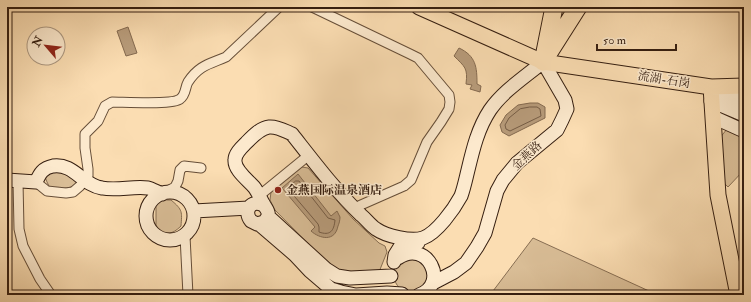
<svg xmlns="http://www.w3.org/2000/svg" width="751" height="302" viewBox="0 0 751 302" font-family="'IM FELL Double Pica','Noto Serif SC',serif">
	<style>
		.green { fill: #d9bd96; stroke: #876e53 }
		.water { fill: #b89c7b; stroke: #846a50 }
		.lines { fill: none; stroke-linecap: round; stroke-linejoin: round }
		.shore { stroke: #765d46; stroke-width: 1 }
		.street-casing { stroke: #664e38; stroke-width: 11 }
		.secondary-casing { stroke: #351e10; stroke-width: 15 }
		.primary-casing { stroke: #351e10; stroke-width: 17 }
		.highway-casing { stroke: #351e10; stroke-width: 19 }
		.street { stroke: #fce9cd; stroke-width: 9 }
		.secondary { stroke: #fce9cd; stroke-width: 13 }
		.primary { stroke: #fbddb2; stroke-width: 15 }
		.highway { stroke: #fbddb2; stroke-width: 17 }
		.poi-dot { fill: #8f2418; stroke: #fce9cd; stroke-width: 1.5 }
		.labels { text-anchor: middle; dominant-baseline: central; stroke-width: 3; stroke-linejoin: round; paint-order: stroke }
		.street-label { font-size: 12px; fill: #351e10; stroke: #fce9cd }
		.poi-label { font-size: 12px; font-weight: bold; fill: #351e10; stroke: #fce9cd; text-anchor: start }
	</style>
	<rect width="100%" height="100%" fill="#fbddb2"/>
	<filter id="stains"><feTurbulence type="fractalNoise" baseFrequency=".005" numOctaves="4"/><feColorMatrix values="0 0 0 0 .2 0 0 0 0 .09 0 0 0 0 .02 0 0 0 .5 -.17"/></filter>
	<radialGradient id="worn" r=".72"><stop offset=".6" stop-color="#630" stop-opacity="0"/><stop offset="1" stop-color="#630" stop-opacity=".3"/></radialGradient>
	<!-- green -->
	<path class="green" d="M727 129 744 136V170L728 187 724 183 719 139Z
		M302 167 308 168 353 219 379 243 385 246 387 252 379 272H339L327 263 275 210 270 200 271 192Z
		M66 171 78 179 76 185C68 189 58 189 50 188L47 182 45 177 49 173Z
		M162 200H171C183 210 182 212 181 226 172 235 167 234 156 232V201Z
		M533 238 649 291 651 295H490Z
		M407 257 424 262 429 278C426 282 422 290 417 292 401 298 387 277 397 265 399 262 404 259 407 257Z"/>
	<!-- water -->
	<path class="water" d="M128 27 137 53 126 56 117 31Z
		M459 48C476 56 477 67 477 84L481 86 480 92 470 89 472 85 466 84C468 68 465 67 454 56Z
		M530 103H538L545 107V118L509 136 502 132 500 125 506 115 518 105Z
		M298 174 331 216 337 211C338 213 339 215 340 217 340 220 339 224 338 226 335 242 320 239 311 231L315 227 282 188Z"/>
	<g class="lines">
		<!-- shore -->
		<path class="shore" d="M530 107H537L540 109 541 116 510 131 506 129 505 125 509 118 520 109Z
			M296 181H299L328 218 335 220C334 231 330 236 319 232V227L318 224 289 190V187Z"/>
		<!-- street casing -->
		<g class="street-casing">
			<path id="street" d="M312 7 410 54 418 58 449 95 450 102 449 109 441 122 427 142 411 180 404 186 354 208
				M18 181 19 229 23 246 40 279 51 295
				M36 182 47 191 66 193 73 192 80 186 88 176V169L85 148V134L98 121 105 106 112 102C124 102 173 105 180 99 186 95 185 87 188 82 199 65 210 64 226 57L279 7
				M162 194 175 187 178 181 180 170 184 166 201 168
				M260 195 309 155
				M185 236 188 295
				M733 272 744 271"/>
		</g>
		<!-- secondary casing -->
		<g class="secondary-casing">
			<path id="secondary" d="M711 87 744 101
				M711 101 744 115
				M713 117 744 131
				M7 180 36 182C40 173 43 168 53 166 74 163 82 185 102 188 117 191 133 186 148 188 152 189 157 192 162 194
				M146 216a24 24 0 1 1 48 0a24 24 0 1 1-48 0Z
				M263 205C251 199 243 211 251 221L257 224 264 222C272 213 267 211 263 203 260 198 258 192 254 187 248 180 234 170 235 160 235 153 242 147 246 143 252 137 260 128 269 127 277 126 285 131 292 134 314 162 335 190 361 215 366 219 370 225 376 229 386 236 411 242 423 238 437 233 454 209 461 196 464 188 466 178 468 170 473 149 478 128 490 110 503 91 525 77 543 62
				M194 211 249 208
				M268 216 326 269 337 276 350 278 391 276
				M259 224 295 255 310 271 331 289 341 292 356 295 387 293 402 294
				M398 258C427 238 450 284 419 295
				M394 262 395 255 400 247 418 243
				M433 283 454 272 466 263 477 247 485 233 497 191 503 180 517 163 557 130 562 120 567 109 565 100 543 62"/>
		</g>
		<!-- primary casing -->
		<g class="primary-casing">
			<path id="primary" d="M419 7 543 62 711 87 718 195 738 295
				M711 87 744 86"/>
		</g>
		<!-- highway casing -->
		<g class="highway-casing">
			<path id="highway" d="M554 7 543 62 578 7"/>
		</g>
		<!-- street -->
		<use href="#street" class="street"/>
		<!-- secondary -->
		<use href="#secondary" class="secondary"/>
		<!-- primary -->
		<use href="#primary" class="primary"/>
		<!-- highway -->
		<use href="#highway" class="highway"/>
	</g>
	<!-- markers -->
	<circle class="poi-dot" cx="278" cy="190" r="4"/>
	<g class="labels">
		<!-- street labels -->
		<g class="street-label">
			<text transform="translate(664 80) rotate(9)">流湖-石岗</text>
			<text transform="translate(527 156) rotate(-43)">金燕路</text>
		</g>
		<!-- poi labels -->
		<g class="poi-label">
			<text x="286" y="190">金燕国际温泉酒店</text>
		</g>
	</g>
	<!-- margin -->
	<rect width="751" height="302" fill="none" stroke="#fbddb2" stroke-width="24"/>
	<rect x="8" y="8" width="735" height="286" fill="none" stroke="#351e10" stroke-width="2"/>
	<rect x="12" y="12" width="727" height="278" fill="none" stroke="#351e10"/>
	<!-- north arrow -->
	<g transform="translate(46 46) rotate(298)"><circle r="19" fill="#fce9cd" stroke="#ac9881"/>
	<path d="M0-3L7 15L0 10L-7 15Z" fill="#8f2418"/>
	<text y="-6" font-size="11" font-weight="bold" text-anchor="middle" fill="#351e10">N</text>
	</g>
	<!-- scale -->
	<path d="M597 44v6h79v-6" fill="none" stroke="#351e10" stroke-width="2"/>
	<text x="603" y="44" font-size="12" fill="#351e10" stroke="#fce9cd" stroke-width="3" paint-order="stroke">50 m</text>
	<rect width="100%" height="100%" filter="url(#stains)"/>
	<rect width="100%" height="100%" fill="url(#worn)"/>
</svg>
